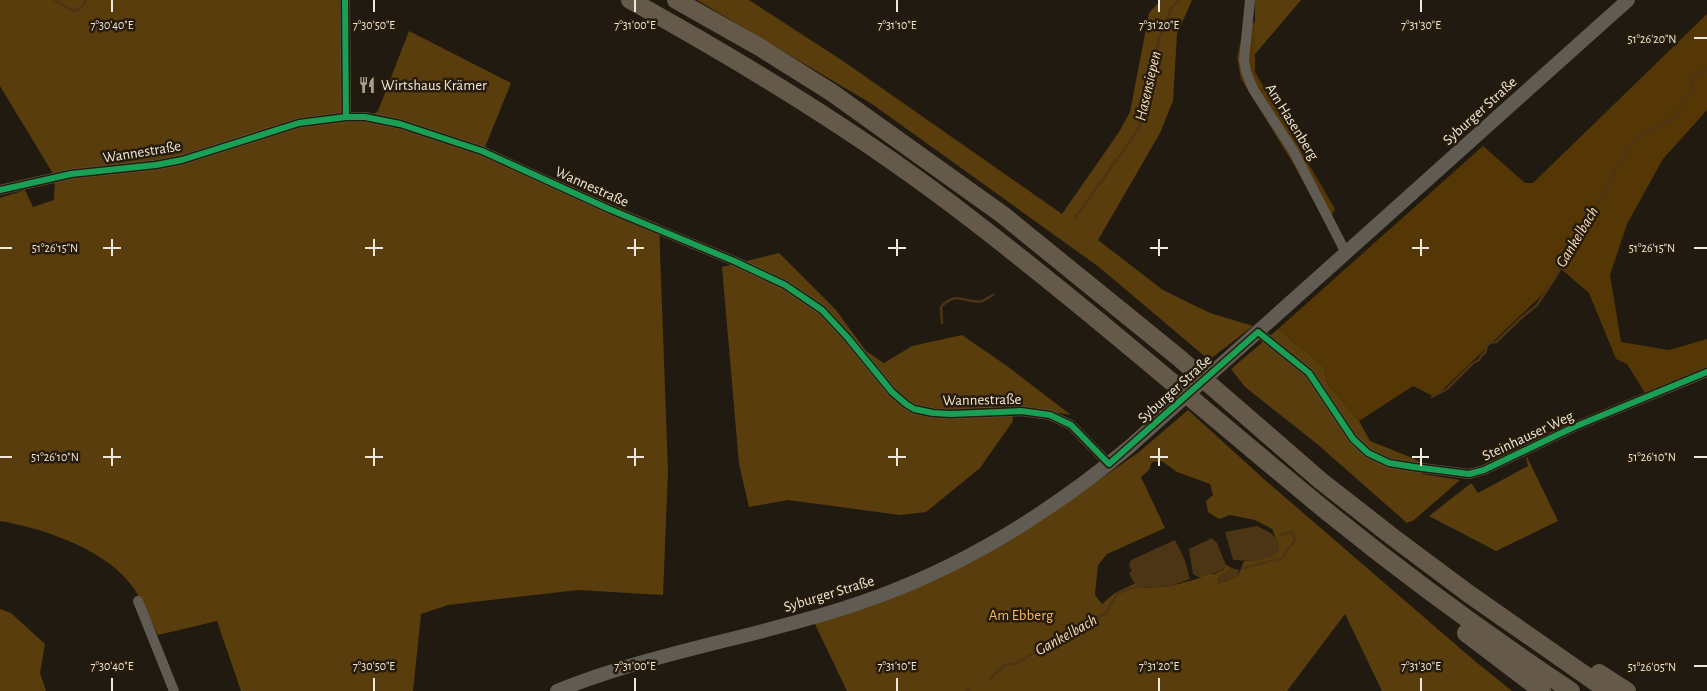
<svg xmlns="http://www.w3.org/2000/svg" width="1707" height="691" viewBox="0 0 1707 691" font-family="'Alegreya Sans',sans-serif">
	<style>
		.green { fill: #543705 }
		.forest { fill: #5a3d0d; fill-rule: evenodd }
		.water { fill: #4c3515 }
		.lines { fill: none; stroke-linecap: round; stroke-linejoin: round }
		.stream { stroke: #4c3515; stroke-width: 2.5 }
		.street { stroke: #605b53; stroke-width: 10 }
		.secondary { stroke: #605b53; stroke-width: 14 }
		.highway { stroke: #655a4a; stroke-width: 18 }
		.cycleway-casing { stroke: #271b0a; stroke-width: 9 }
		.cycleway { stroke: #1a9f57; stroke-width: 6 }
		.ticks { fill: none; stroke: #efe7dc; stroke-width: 2 }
		.labels { text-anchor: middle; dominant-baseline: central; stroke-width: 5; stroke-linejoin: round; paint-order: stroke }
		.poi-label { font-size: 15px; fill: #efe7dc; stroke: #271b0a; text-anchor: start }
		.street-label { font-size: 15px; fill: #efe7dc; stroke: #271b0a }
		.park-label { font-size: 15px; fill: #f8b85e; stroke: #271b0a }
		.water-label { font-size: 16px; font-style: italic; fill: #f8debe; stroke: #271b0a }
		.ticks-label { font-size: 12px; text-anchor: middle; fill: #efe7dc; stroke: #271b0a; stroke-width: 5; stroke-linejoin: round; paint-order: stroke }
	</style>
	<rect width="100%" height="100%" fill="#211a10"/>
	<!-- green -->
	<path class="green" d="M1707 14V110L1663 159 1627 224 1610 275 1621 342 1669 350 1707 339V367L1645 393 1627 364 1616 359 1589 293 1561 269 1541 296 1435 397 1413 386 1359 421 1327 383 1324 367 1278 329 1483 146 1525 183H1533Z
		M1255 21V72L1335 209 1326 224 1294 165 1241 79 1237 57 1241 40Z"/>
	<!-- forest -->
	<path class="forest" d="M0 0H345L346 116 366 119 378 111 409 31 511 83 483 152 659 224 668 471 663 595 578 590 448 605 421 614 413 691H241L217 621 158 635C150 620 143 604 135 590 110 551 44 528 0 521V198L25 190 33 207 54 200 55 177 0 86Z
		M697 0H749L843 61 1062 214 1119 132 1130 112 1149 13 1161 0H1192L1177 34 1173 101 1160 133 1098 240 1163 290 1210 313 1253 326 1209 360 1099 267 872 104Z
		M1255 0H1301L1255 54Z
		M779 253 836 310 866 351 884 363 912 346 962 335 1007 366 1071 415 1049 411 1011 408 1013 421 980 468 926 512 900 515 788 500 749 507 739 464 722 267Z
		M1278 329 1324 367 1327 383 1359 421 1370 441 1415 459 1427 466 1422 474 1460 480 1414 520 1407 523 1316 443 1245 387 1231 369Z
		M1188 410 1265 480 1476 662 1512 691H1382L1345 614 1287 691H847L813 620 834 614 1069 501 1139 452ZM1162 461 1177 472 1210 484 1213 495 1206 501 1208 512 1219 519 1230 515 1255 520 1272 529 1279 545 1278 550 1258 560 1244 561 1238 576 1218 584V578L1232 568 1226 565 1223 570 1215 574H1204L1200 578 1171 586 1140 588 1136 583 1115 593 1102 604 1095 595 1098 565 1107 554 1165 528 1141 477 1149 470 1152 462Z
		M1526 457H1527L1558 521 1496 551 1429 516 1470 484H1472L1478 493 1528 466Z
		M0 609 11 613 45 644 40 673 46 691H0Z"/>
	<!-- water -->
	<path class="water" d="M1257 526C1262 529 1271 532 1274 536 1277 538 1279 544 1279 547 1279 562 1243 561 1233 560L1225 532Z
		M1212 538 1217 543 1226 565C1219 577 1209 571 1200 578L1193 574 1189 549Z
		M1175 540 1185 560 1190 579 1171 586 1140 588 1133 581 1129 573 1132 571 1129 565 1131 560Z
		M1232 568 1239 570 1238 576 1218 584 1217 578Z"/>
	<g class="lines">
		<!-- stream -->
		<path class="stream" d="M54 0 74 11 81 8 86 0
			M1075 218 1138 130 1150 94 1159 39 1170 10 1179 0
			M942 323 941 307C957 289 965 305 982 301 985 300 989 297 993 295
			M1432 397 1447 389 1473 363 1479 360 1481 356 1485 353 1488 343 1496 342 1520 319 1537 305 1555 278 1618 167 1636 139 1676 116 1684 99 1693 90C1691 73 1696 77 1707 68
			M1243 568 1282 558 1295 540 1292 532 1280 535
			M990 679 1003 666 1019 662 1080 626 1105 614 1118 593 1138 586
			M967 691 969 690"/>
		<!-- street -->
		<path class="street" d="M345 0 346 117
			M1250 0 1244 60 1246 71 1253 89 1294 152 1346 253
			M0 190 71 174 156 165 182 160 299 123 346 117H365L400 124 482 151 609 209 734 261 785 285 822 310 848 338 892 392 906 404 914 409 933 413 951 414 1021 411 1050 415 1071 425 1109 464
			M1258 332 1309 373 1353 439 1368 453 1389 463 1414 467 1469 474 1484 470 1574 427 1707 372
			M138 601 174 691"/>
		<!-- secondary -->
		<path class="secondary" d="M557 691C661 649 774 635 879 596 971 562 1053 510 1128 448L1628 0"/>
		<!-- highway -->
		<path class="highway" d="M630 0C749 66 864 136 971 219 1092 312 1207 413 1325 510 1404 574 1487 635 1571 691
			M676 0 761 48 831 92 1003 215 1178 357 1321 481 1394 538 1469 594 1608 691
			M1466 633 1542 691
			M1599 673 1627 691"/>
		<!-- cycleway casing -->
		<g class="cycleway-casing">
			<path id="cycleway" d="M345 0 346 117
				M0 190 71 174 156 165 182 160 299 123 346 117H365L400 124 482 151 609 209 734 261 785 285 822 310 848 338 892 392 906 404 914 409 933 413 951 414 1021 411 1050 415 1071 425 1109 464 1258 332 1309 373 1353 439 1368 453 1389 463 1414 467 1469 474 1484 470 1574 427 1707 372"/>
		</g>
		<!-- cycleway -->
		<use href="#cycleway" class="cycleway"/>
	</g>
	<!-- ticks -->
	<path class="ticks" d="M112 0V12M374 0V12M635 0V12M897 0V12M1159 0V12M1421 0V12M1694 38H1707M112 239V256M374 239V256M635 239V256M897 239V256M1159 239V256M1421 239V256M0 248H12M103 248H121M365 248H383M627 248H644M888 248H906M1150 248H1168M1412 248H1429M1694 248H1707M112 448V466M374 448V466M635 448V466M897 448V466M1159 448V466M1421 448V466M0 457H12M103 457H121M365 457H383M627 457H644M888 457H906M1150 457H1168M1412 457H1429M1694 457H1707M1694 666H1707M112 678V691M374 678V691M635 678V691M897 678V691M1159 678V691M1421 678V691"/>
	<!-- icons -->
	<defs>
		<g id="restaurant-bare" transform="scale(1.35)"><path d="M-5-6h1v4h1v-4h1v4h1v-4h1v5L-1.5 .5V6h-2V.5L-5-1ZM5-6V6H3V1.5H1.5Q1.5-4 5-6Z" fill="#a79f95" stroke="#271b0a" stroke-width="2.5" paint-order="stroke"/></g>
	</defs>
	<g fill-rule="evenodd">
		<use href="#restaurant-bare" x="367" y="85"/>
	</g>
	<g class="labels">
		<!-- poi labels -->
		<g class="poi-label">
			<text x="381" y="85">Wirtshaus Krämer</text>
		</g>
		<!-- street labels -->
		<g class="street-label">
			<text transform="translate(1480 111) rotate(-42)">Syburger Straße</text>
			<text transform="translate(1292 122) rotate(58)">Am Hasenberg</text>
			<text transform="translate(142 152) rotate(-9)">Wannestraße</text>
			<text transform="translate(592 187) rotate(24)">Wannestraße</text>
			<text transform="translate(1175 389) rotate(-42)">Syburger Straße</text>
			<text transform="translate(982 400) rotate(-1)">Wannestraße</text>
			<text transform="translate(1528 436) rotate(-25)">Steinhauser Weg</text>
			<text transform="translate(829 594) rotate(-17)">Syburger Straße</text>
		</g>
		<!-- park labels -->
		<g class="park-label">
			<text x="1021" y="615">Am Ebberg</text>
		</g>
		<!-- water labels -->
		<g class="water-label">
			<text transform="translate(1148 86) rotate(-77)">Hasensiepen</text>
			<text transform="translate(1577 237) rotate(-59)">Gankelbach</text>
			<text transform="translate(1066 635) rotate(-29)">Gankelbach</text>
		</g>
	</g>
	<g class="ticks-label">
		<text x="112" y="29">7°30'40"E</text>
		<text x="374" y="29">7°30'50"E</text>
		<text x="635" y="29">7°31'00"E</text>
		<text x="897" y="29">7°31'10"E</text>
		<text x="1159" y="29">7°31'20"E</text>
		<text x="1421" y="29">7°31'30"E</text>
		<text x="1652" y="43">51°26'20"N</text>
		<text x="55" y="252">51°26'15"N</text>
		<text x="1652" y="252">51°26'15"N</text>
		<text x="55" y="461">51°26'10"N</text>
		<text x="1652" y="461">51°26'10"N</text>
		<text x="112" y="670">7°30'40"E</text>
		<text x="374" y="670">7°30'50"E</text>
		<text x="635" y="670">7°31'00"E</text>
		<text x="897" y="670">7°31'10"E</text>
		<text x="1159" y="670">7°31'20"E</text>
		<text x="1421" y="670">7°31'30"E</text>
		<text x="1652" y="671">51°26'05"N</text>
	</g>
</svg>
